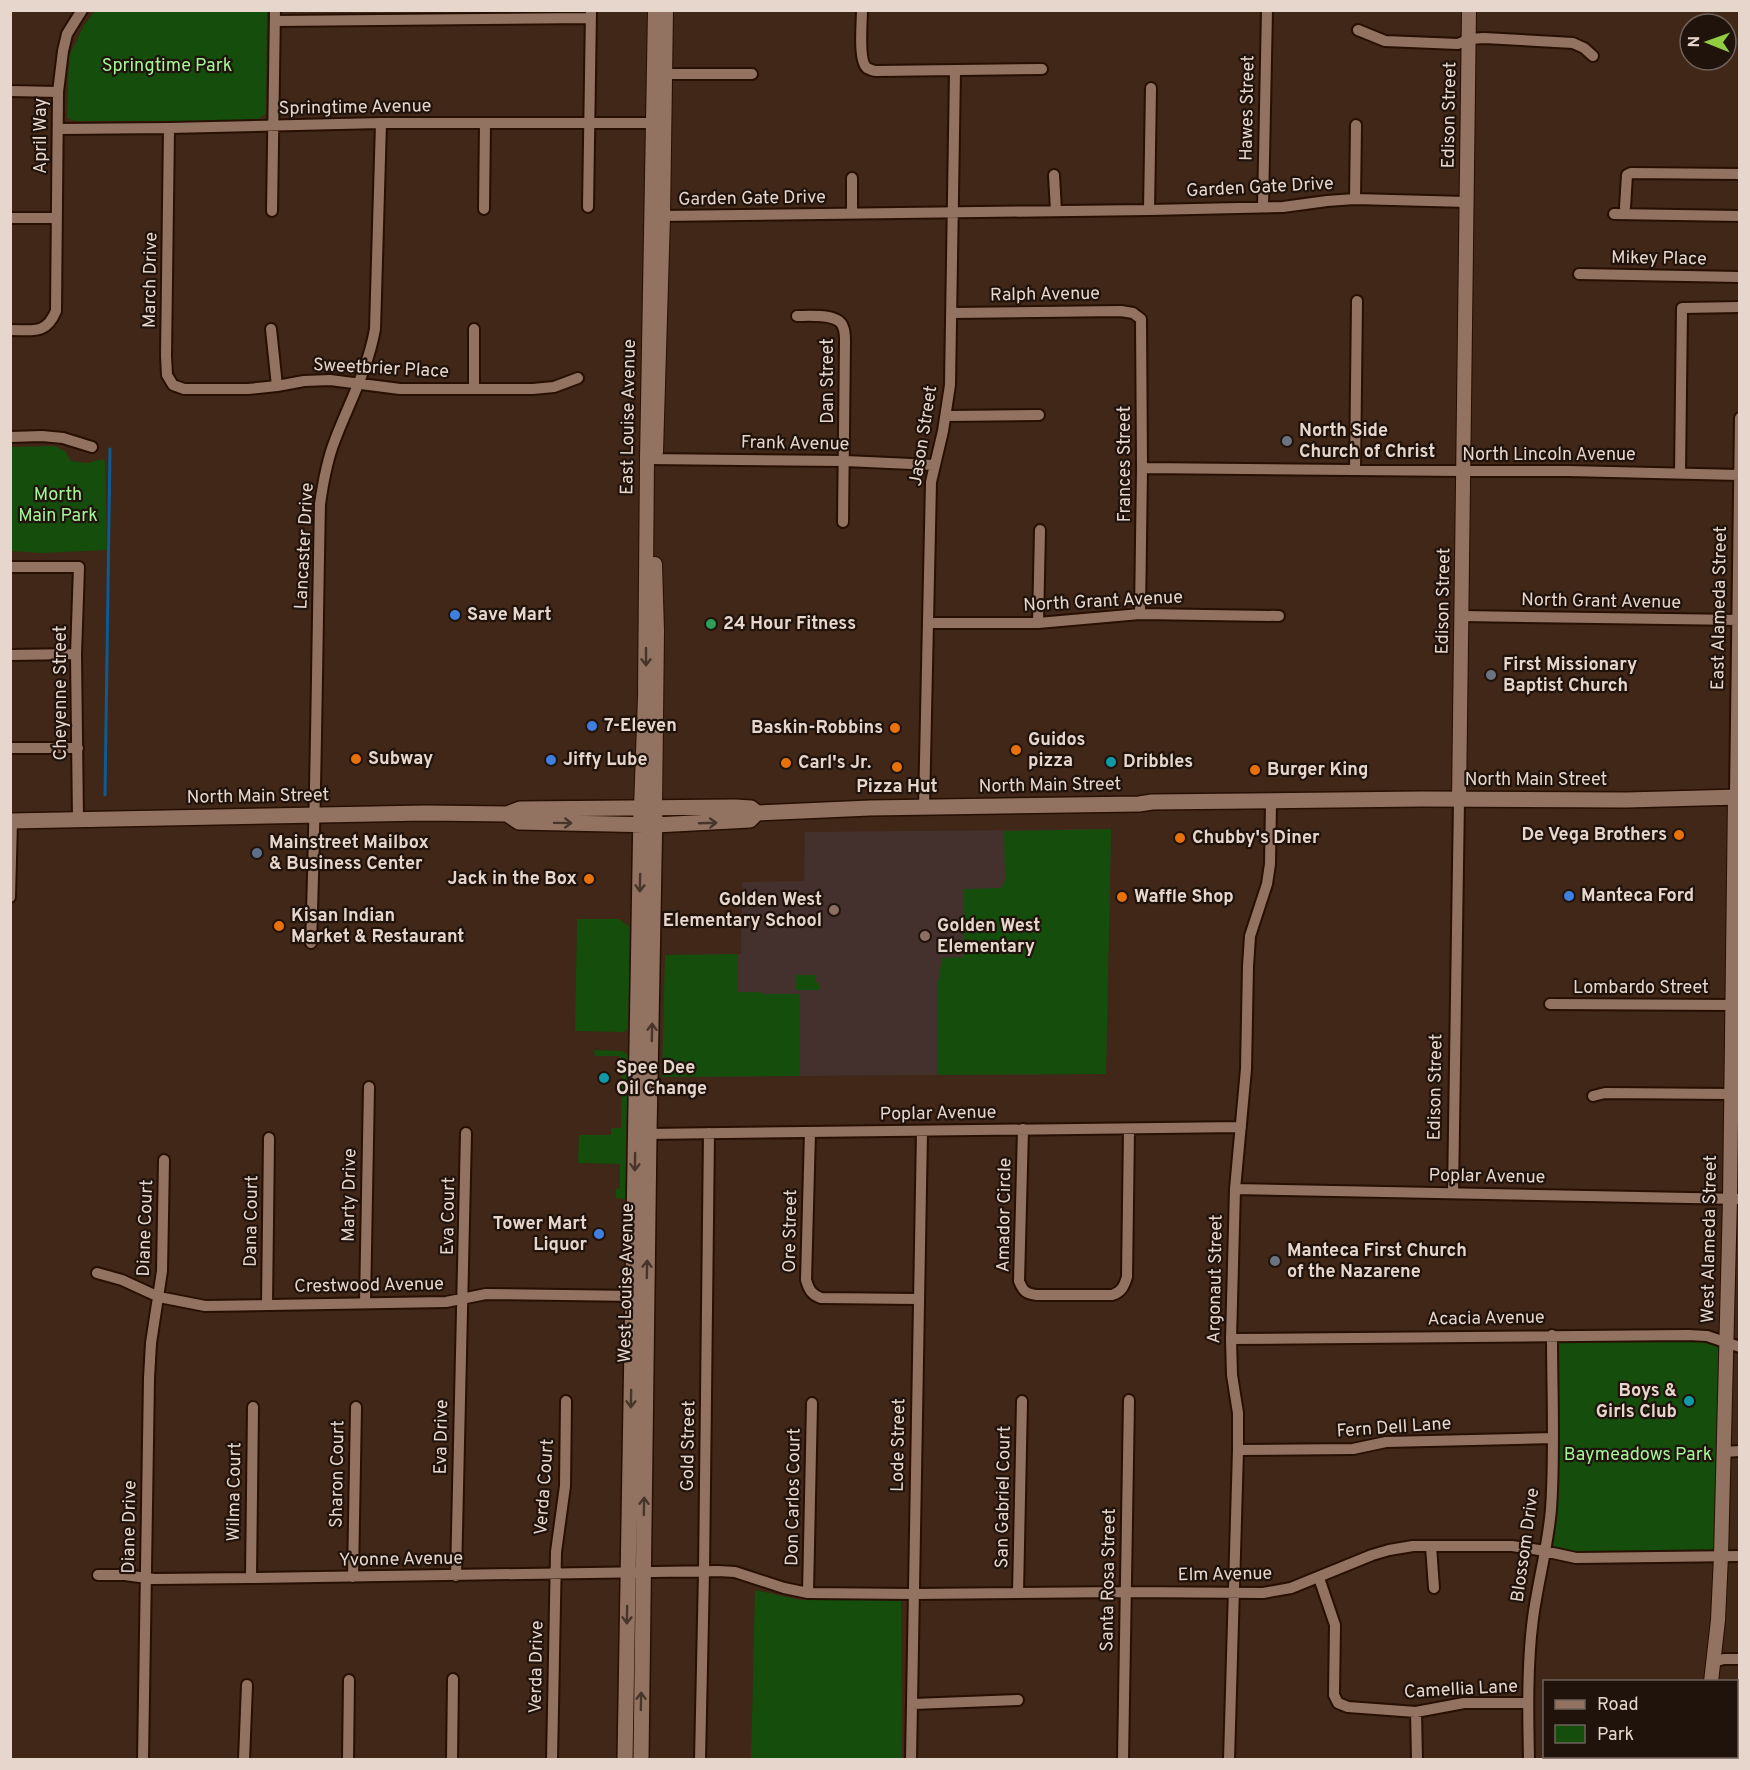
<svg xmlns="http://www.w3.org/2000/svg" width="1750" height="1770" viewBox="0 0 1750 1770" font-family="Overpass,sans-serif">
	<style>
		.education { fill: #44302d }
		.green { fill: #144d0c }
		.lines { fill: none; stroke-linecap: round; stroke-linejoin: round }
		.stream { stroke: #0c5b95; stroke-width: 3 }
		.minor-casing { stroke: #270f02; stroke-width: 14 }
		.tertiary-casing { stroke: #270f02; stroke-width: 16 }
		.secondary-casing { stroke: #270f02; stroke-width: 18 }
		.minor { stroke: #927361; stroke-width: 10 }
		.tertiary { stroke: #927361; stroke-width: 14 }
		.secondary { stroke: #927361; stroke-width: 15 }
		.oneway { stroke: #47352a }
		.worship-dot { fill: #6b7280; stroke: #1f130c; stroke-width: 2 }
		.shop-dot { fill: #3f7fe0; stroke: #1f130c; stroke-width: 2 }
		.leisure-dot { fill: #2e9e5b; stroke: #1f130c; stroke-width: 2 }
		.food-dot { fill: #e8710a; stroke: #1f130c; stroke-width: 2 }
		.culture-dot { fill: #0f9aa8; stroke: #1f130c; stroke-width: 2 }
		.service-dot { fill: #5c6f8a; stroke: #1f130c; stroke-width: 2 }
		.education-dot { fill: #8d6e63; stroke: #1f130c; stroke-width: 2 }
		.labels { text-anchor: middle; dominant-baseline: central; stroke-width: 4.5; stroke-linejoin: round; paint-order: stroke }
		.park-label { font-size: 18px; fill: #a3f598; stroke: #1f130c }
		.street-label { font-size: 18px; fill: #e7d6cc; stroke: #1f130c }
		.poi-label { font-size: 18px; font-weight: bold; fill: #e7d6cc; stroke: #1f130c; text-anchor: start }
	</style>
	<rect width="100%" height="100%" fill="#412717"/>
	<!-- education -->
	<path class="education" d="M1111 829 1106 1074 662 1077 665 955 741 954 742 882 804 881 805 832Z"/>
	<!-- green -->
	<path class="green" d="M96 10 267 11 266 114 255 121H75L67 118 69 56 84 25Z
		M55 446 65 451 71 461 87 463 103 459 105 463 107 550 41 553 11 551V447Z
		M1111 829 1106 1074 937 1075 938 982 942 958 964 957V889L1001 888 1005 880 1004 831Z
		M577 919H619L630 927 628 1029 624 1032 575 1031Z
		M738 954V992H761V994H799V1076L662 1077 665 955Z
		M796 975H815V982L819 983V990H796Z
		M594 1050 622 1051 628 1054 625 1199 616 1198V1189L620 1188V1164L578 1163 579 1135H611V1128H621L622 1065 619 1064V1056H595Z
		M1552 1335H1688L1726 1343 1721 1556 1576 1558 1546 1552Z
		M755 1590 801 1600H901L902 1759H751Z"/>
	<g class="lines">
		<!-- stream -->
		<path class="stream" d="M105 795 110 449"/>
		<!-- minor casing -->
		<g class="minor-casing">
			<path id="minor" d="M862 10C862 22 858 61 867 68 869 69 874 71 876 71L1042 69
				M275 21 591 18
				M1358 30 1385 41 1458 44 1469 39 1484 38 1573 43 1584 48 1593 56
				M665 74H752
				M10 91 58 92
				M169 128 166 356 167 375 173 385 184 389H248L277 386 304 381 330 380 400 389H533L554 387 578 378
				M58 129 169 128 381 123H654
				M1054 175 1056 211
				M852 178V214
				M1355 199 1356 125
				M588 207 591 11
				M1263 207 1267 10
				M1625 207 1627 175 1631 173 1740 174
				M484 209 485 123
				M1149 210 1151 88
				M272 211 275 10
				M1614 214 1740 216
				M658 216 1149 210 1283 207 1327 201 1355 199 1467 202
				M10 218H57
				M1579 274 1740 277
				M952 313 1121 311 1133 313 1141 319 1142 468 1140 614
				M797 316C809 316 839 313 843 327 845 331 845 337 845 341L843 522
				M271 329 277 386
				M474 329V389
				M10 330C33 330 46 335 56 311L58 92 63 51 67 34 82 10
				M946 416 1039 415
				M10 437 42 436 63 438 92 447
				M647 459 845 461 934 465
				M1142 468 1463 471H1568L1740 475
				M1355 470 1357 301
				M1680 474 1682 308 1740 307
				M10 567H79L76 654 78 820
				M1461 616 1740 620
				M929 623H1038L1140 614 1279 616
				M1038 623 1040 530
				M10 655 76 654
				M10 748H78
				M1735 797 1740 418
				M924 808 931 482 943 431 950 385 955 71
				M10 897 12 821
				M311 943C316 797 317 650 320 504 323 483 327 460 335 440 349 403 368 369 375 329L381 123
				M1550 1004 1732 1005
				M1593 1096 1605 1093 1731 1094
				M1023 1129 1019 1281C1023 1291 1026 1294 1037 1295H1112C1122 1292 1124 1286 1127 1277L1129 1129
				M810 1132 806 1280C809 1290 812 1295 821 1298L918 1299
				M644 1134 1241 1127
				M1235 1189 1740 1199
				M1453 1193 1459 800
				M97 1273 122 1280 159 1297 205 1306 446 1302 486 1294 637 1296
				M365 1303 369 1087
				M267 1305 269 1138
				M1231 1339 1688 1335 1707 1336 1740 1347
				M1238 1450 1353 1449 1386 1442 1553 1438
				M1723 1452 1740 1451
				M1431 1546 1434 1588
				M98 1575H125L154 1579 251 1578 718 1571 735 1572 784 1588 808 1593 914 1594 1125 1592 1263 1593 1291 1588 1372 1555 1389 1550 1413 1546H1512L1539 1550 1576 1558 1740 1556
				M456 1576 466 1133
				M353 1577 356 1407
				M251 1578 253 1407
				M1319 1578 1335 1625 1334 1695 1338 1703 1348 1707 1416 1712 1464 1703H1528
				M808 1593 812 1403
				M1018 1593 1022 1401
				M1713 1662 1724 1659H1740
				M913 1704 1018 1700
				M1416 1712 1417 1760
				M143 1760 149 1378 151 1343 162 1271 164 1160
				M244 1760 247 1685
				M348 1760 349 1680
				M452 1760 453 1679
				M552 1760 556 1552 565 1486 566 1401
				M700 1760 704 1572 709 1133
				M911 1760 922 1131
				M1123 1760 1129 1400
				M1229 1760 1238 1450V1413L1232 1375 1231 1339 1235 1189 1246 1069 1248 966 1250 936 1267 884 1270 864 1271 802
				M1529 1760C1528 1713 1527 1664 1533 1618 1538 1581 1548 1546 1551 1509 1555 1452 1552 1393 1552 1335"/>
		</g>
		<!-- tertiary casing -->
		<g class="tertiary-casing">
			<path id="tertiary" d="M656 452 663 217 666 10
				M655 564 657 631 655 808
				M1459 800 1469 10
				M641 808 645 697 647 459 655 10
				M1711 1682 1718 1620 1721 1556 1730 1199 1735 797
				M1707 1760V1756"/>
		</g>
		<!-- secondary casing -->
		<g class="secondary-casing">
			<path id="secondary" d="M507 814 519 822 655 825 750 820 757 813
				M10 821 426 813 507 814 520 809 735 807 751 808 757 813 870 808 1139 804 1152 802 1422 799 1626 800 1740 797
				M625 1760 641 808
				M641 1760 649 1134 655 808"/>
		</g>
		<!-- minor -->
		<use href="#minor" class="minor"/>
		<!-- tertiary -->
		<use href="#tertiary" class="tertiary"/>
		<!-- secondary -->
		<use href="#secondary" class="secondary"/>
	</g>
	<!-- one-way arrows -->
	<defs><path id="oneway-shaft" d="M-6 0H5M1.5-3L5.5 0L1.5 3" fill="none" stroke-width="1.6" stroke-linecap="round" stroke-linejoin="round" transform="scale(1.5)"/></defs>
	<g class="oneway">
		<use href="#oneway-shaft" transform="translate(646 657) rotate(90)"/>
		<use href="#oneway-shaft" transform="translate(563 823) rotate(1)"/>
		<use href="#oneway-shaft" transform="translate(708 823) rotate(-2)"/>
		<use href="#oneway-shaft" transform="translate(640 883) rotate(91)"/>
		<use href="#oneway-shaft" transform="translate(652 1032) rotate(-89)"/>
		<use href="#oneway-shaft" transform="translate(635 1162) rotate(91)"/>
		<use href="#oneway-shaft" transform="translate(647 1269) rotate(-89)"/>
		<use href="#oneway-shaft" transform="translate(631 1399) rotate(91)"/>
		<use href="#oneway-shaft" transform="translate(644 1506) rotate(-89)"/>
		<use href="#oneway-shaft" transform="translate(627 1615) rotate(91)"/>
		<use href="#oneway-shaft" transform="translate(641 1701) rotate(-89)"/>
	</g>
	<!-- markers -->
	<g class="worship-dot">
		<circle cx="1287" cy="441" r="6"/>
		<circle cx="1491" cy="675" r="6"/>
		<circle cx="1275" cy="1261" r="6"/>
	</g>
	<g class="shop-dot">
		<circle cx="455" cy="615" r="6"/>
		<circle cx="592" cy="726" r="6"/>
		<circle cx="551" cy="760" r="6"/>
		<circle cx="1569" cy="896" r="6"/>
		<circle cx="599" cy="1234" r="6"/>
	</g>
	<circle class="leisure-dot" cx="711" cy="624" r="6"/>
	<g class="food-dot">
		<circle cx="895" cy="728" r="6"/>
		<circle cx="1016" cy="750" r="6"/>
		<circle cx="356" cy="759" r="6"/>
		<circle cx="786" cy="763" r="6"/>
		<circle cx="897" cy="767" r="6"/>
		<circle cx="1255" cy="770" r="6"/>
		<circle cx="1679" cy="835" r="6"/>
		<circle cx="1180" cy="838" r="6"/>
		<circle cx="589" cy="879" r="6"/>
		<circle cx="1122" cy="897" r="6"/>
		<circle cx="279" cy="926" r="6"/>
	</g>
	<g class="culture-dot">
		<circle cx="1111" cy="762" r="6"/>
		<circle cx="604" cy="1078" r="6"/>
		<circle cx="1689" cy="1401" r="6"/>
	</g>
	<circle class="service-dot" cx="257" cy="853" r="6"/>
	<g class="education-dot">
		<circle cx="834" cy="910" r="6"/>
		<circle cx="925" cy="936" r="6"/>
	</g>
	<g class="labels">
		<!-- park labels -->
		<g class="park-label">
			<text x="167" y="66">Springtime Park</text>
			<text x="58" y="495">Morth<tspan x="58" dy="21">Main Park</tspan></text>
			<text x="1638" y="1455">Baymeadows Park</text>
		</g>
		<!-- street labels -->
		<g class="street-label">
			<text transform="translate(355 108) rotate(-1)">Springtime Avenue</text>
			<text transform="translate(1248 108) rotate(-89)">Hawes Street</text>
			<text transform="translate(1450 115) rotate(-89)">Edison Street</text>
			<text transform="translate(41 136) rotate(-90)">April Way</text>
			<text transform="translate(1260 188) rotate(-3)">Garden Gate Drive</text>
			<text transform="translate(752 199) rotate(-1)">Garden Gate Drive</text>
			<text transform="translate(1659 259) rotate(1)">Mikey Place</text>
			<text transform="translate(151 280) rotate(-89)">March Drive</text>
			<text transform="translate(1045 295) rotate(-1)">Ralph Avenue</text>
			<text transform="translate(381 369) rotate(3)">Sweetbrier Place</text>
			<text transform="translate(828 381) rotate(-90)">Dan Street</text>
			<text transform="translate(629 417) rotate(-89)">East Louise Avenue</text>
			<text transform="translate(924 436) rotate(-81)">Jason Street</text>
			<text transform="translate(795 444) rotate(1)">Frank Avenue</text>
			<text x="1549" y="455">North Lincoln Avenue</text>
			<text transform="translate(1125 464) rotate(-90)">Frances Street</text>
			<text transform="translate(305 546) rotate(-87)">Lancaster Drive</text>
			<text transform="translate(1444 601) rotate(-89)">Edison Street</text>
			<text transform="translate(1103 602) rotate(-3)">North Grant Avenue</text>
			<text transform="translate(1601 602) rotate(1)">North Grant Avenue</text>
			<text transform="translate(1720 608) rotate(-89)">East Alameda Street</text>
			<text transform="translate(61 693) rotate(-90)">Cheyenne Street</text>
			<text x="1536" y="780">North Main Street</text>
			<text transform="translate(1050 786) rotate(-1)">North Main Street</text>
			<text transform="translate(258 797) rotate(-1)">North Main Street</text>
			<text x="1641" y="988">Lombardo Street</text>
			<text transform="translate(1436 1087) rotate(-89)">Edison Street</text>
			<text transform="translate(938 1114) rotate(-1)">Poplar Avenue</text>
			<text transform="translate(1487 1177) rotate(1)">Poplar Avenue</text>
			<text transform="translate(350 1195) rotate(-89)">Marty Drive</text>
			<text transform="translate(1005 1215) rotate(-89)">Amador Circle</text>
			<text transform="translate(449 1216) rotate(-89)">Eva Court</text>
			<text transform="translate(252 1221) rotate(-89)">Dana Court</text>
			<text transform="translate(146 1228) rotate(-88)">Diane Court</text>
			<text transform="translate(791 1231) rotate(-89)">Ore Street</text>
			<text transform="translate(1710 1239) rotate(-89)">West Alameda Street</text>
			<text transform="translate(1216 1279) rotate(-89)">Argonaut Street</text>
			<text transform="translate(627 1283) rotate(-89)">West Louise Avenue</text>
			<text transform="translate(369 1286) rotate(-1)">Crestwood Avenue</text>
			<text transform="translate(1486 1319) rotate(-1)">Acacia Avenue</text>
			<text transform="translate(1394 1428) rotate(-4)">Fern Dell Lane</text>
			<text transform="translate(442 1437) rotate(-89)">Eva Drive</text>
			<text transform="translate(899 1445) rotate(-89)">Lode Street</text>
			<text transform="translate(689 1446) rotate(-89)">Gold Street</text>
			<text transform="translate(338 1474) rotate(-89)">Sharon Court</text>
			<text transform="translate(545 1487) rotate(-86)">Verda Court</text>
			<text transform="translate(235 1492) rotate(-89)">Wilma Court</text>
			<text transform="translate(794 1497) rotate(-89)">Don Carlos Court</text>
			<text transform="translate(1004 1497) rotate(-89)">San Gabriel Court</text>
			<text transform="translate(130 1527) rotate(-89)">Diane Drive</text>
			<text transform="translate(1526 1545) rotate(-82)">Blossom Drive</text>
			<text transform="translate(401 1560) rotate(-1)">Yvonne Avenue</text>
			<text transform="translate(1225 1575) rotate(-1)">Elm Avenue</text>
			<text transform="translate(1109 1580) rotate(-89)">Santa Rosa Street</text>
			<text transform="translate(537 1667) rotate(-89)">Verda Drive</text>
			<text transform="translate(1461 1690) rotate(-3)">Camellia Lane</text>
		</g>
		<!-- poi labels -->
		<g class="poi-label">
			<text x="1299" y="431">North Side<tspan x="1299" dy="21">Church of Christ</tspan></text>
			<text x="467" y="615">Save Mart</text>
			<text x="723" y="624">24 Hour Fitness</text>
			<text x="1503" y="665">First Missionary<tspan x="1503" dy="21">Baptist Church</tspan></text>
			<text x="604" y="726">7-Eleven</text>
			<text x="883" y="728" text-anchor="end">Baskin-Robbins</text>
			<text x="1028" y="740">Guidos<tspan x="1028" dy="21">pizza</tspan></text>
			<text x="368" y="759">Subway</text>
			<text x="563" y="760">Jiffy Lube</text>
			<text x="1123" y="762">Dribbles</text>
			<text x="798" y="763">Carl's Jr.</text>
			<text x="1267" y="770">Burger King</text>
			<text x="897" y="787" text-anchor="middle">Pizza Hut</text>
			<text x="1667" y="835" text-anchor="end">De Vega Brothers</text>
			<text x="1192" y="838">Chubby's Diner</text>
			<text x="269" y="843">Mainstreet Mailbox<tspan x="269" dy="21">&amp; Business Center</tspan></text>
			<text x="577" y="879" text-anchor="end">Jack in the Box</text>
			<text x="1581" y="896">Manteca Ford</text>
			<text x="1134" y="897">Waffle Shop</text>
			<text x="822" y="900" text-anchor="end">Golden West<tspan x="822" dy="21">Elementary School</tspan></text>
			<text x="291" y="916">Kisan Indian<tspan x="291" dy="21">Market &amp; Restaurant</tspan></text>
			<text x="937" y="926">Golden West<tspan x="937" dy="21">Elementary</tspan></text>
			<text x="616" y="1068">Spee Dee<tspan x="616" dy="21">Oil Change</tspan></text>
			<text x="587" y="1224" text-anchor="end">Tower Mart<tspan x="587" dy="21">Liquor</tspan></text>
			<text x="1287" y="1251">Manteca First Church<tspan x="1287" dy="21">of the Nazarene</tspan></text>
			<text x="1677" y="1391" text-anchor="end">Boys &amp;<tspan x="1677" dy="21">Girls Club</tspan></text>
		</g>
	</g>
	<!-- border -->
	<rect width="1750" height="1770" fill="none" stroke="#e7d6cc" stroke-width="24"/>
	<!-- legend -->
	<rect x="1543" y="1680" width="195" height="78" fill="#1f130c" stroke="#6f6159" stroke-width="1.5"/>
	<rect x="1555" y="1700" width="30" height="9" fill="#927361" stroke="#6f6159" stroke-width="1.5"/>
	<text x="1597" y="1710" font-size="18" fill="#e7d6cc">Road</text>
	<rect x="1555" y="1725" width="30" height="18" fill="#144d0c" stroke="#6f6159" stroke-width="1.5"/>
	<text x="1597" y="1740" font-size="18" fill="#e7d6cc">Park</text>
	<!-- north arrow -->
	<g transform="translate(1708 42) rotate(271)"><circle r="28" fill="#1f130c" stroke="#6f6159" stroke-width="1.5"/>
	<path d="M0-4.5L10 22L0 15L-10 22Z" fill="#90cd41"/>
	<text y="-9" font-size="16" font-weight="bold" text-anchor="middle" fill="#e7d6cc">N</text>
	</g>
</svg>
